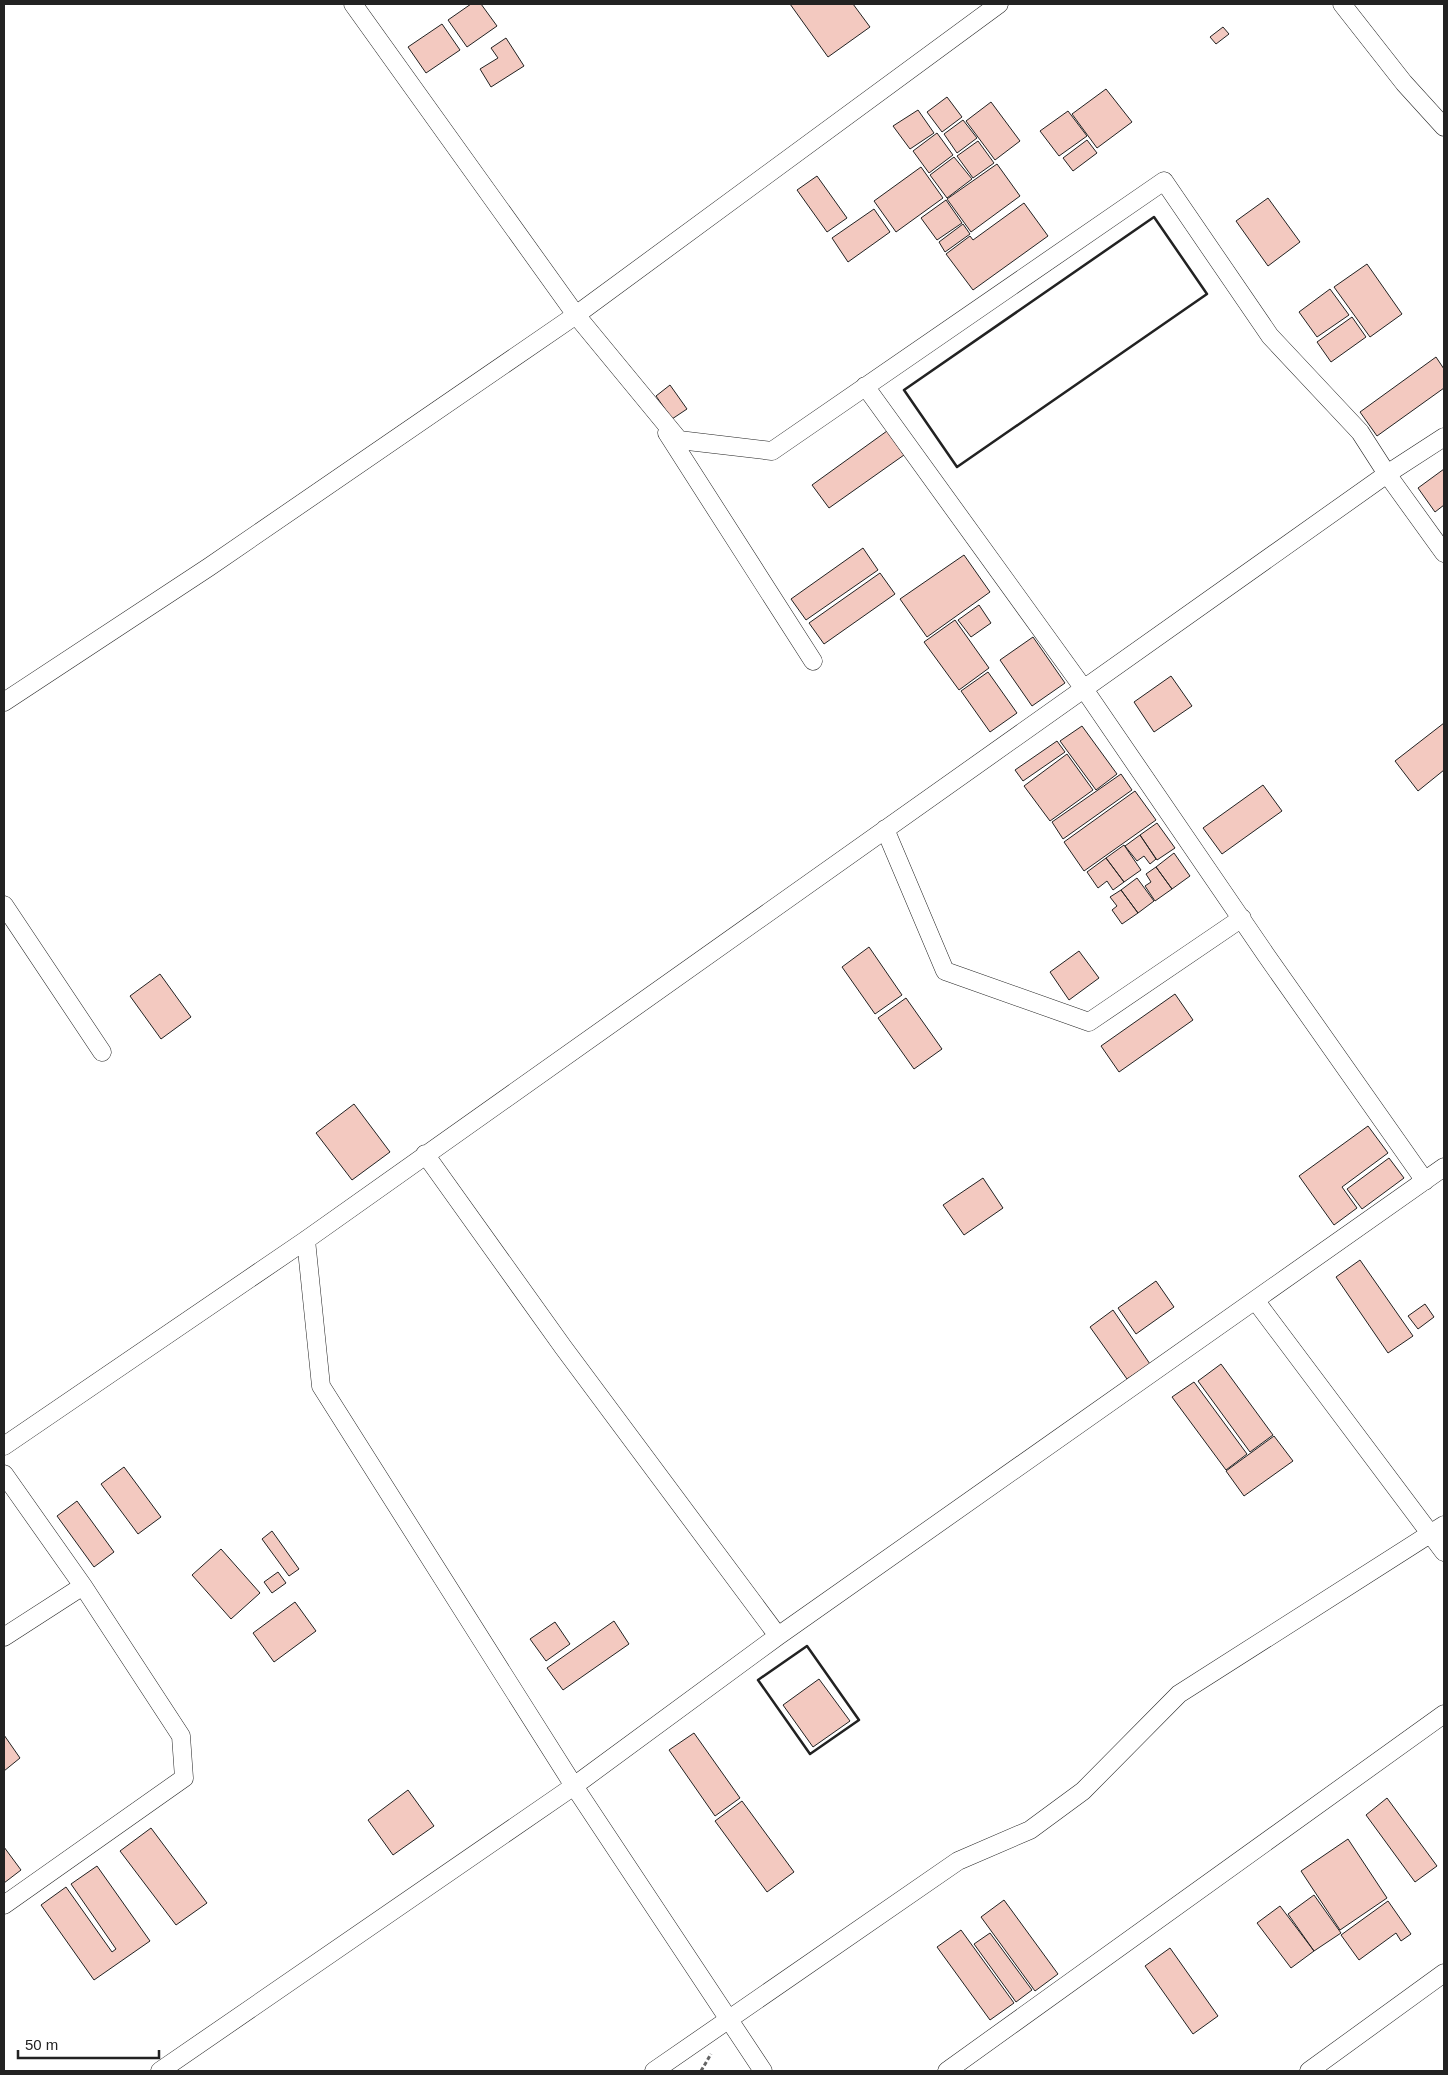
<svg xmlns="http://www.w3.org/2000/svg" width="1448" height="2075" viewBox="0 0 1448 2075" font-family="Helvetica,sans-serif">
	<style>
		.building { fill: #f3c9c0; stroke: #222 }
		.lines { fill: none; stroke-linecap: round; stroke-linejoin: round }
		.street-casing { stroke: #222; stroke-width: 19 }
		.path { stroke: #646464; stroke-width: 3; stroke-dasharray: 4 2.5; stroke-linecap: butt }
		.street { stroke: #fff; stroke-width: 18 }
		.wall { stroke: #222; stroke-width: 2.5 }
	</style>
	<rect width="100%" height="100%" fill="#fff"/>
	<!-- building -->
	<path class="building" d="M471 4H481L497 26 467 47 448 20Z
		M790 4H853L870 27 828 57Z
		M442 24 460 50 426 73 408 47Z
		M1223 27 1229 34 1216 44 1210 37Z
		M506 38 524 66 491 87 480 69 498 58 491 48Z
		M1106 89 1132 122 1097 148 1072 114Z
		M947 97 962 117 942 132 927 112Z
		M991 102 1020 141 995 160 966 121Z
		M918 110 934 133 910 149 893 126Z
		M1068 111 1087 136 1059 156 1040 131Z
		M963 120 977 138 957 153 944 134Z
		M937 133 953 155 929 173 913 151Z
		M1087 140 1097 153 1073 171 1063 158Z
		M978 141 994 163 973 178 957 156Z
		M954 157 972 179 947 198 930 175Z
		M997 164 1020 196 971 232 947 199Z
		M921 167 943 198 896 232 874 201Z
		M817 176 847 218 827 232 797 190Z
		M1268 198 1300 242 1268 266 1236 221Z
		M946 200 962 223 937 240 921 218Z
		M1024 203 1048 236 973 290 946 254 970 236 973 240Z
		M874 209 890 232 848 262 832 238Z
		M963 224 970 234 945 252 939 242Z
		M1367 264 1402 314 1370 337 1334 287Z
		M1330 289 1349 315 1317 337 1299 312Z
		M1352 317 1366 337 1331 362 1317 342Z
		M1436 357 1444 369V388L1377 436 1360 412Z
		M670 385 687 409 672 419 656 396Z
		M887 431 904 455 829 508 812 485Z
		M1444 469V505L1435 512 1418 488Z
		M863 548 878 570 806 620 791 599Z
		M964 555 990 592 927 637 900 599Z
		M880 573 895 594 824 644 809 623Z
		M979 605 991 623 971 637 958 620Z
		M955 620 989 668 959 690 924 642Z
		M1033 637 1065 683 1032 706 1000 660Z
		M988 672 1017 713 990 732 961 691Z
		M1171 676 1192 706 1154 732 1134 702Z
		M1444 723V770L1418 791 1395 761Z
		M1082 726 1117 774 1096 790 1060 741Z
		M1057 741 1065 752 1023 781 1015 770Z
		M1067 754 1093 790 1050 821 1024 786Z
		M1121 774 1132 790 1063 839 1052 822Z
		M1263 785 1282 811 1222 854 1203 828Z
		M1135 791 1156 820 1084 871 1064 842Z
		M1157 823 1175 848 1157 860 1140 835Z
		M1140 835 1156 859 1150 864 1144 856 1137 861 1125 846Z
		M1124 845 1141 870 1124 882 1106 858Z
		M1174 853 1190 876 1172 889 1156 867Z
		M1106 858 1124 882 1113 890 1107 881 1098 888 1087 872Z
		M1156 867 1172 889 1155 901 1145 886 1151 882 1146 874Z
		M1137 878 1154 901 1138 913 1121 890Z
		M1121 890 1138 913 1122 924 1112 910 1117 906 1110 897Z
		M869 947 902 995 875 1014 842 967Z
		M1079 951 1099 978 1069 1000 1050 972Z
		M160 974 191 1017 161 1039 130 996Z
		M1175 994 1193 1020 1119 1072 1101 1046Z
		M906 998 942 1049 914 1069 878 1018Z
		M354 1104 390 1152 352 1180 316 1133Z
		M1368 1126 1388 1153 1342 1187 1357 1208 1334 1225 1299 1176Z
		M1389 1158 1404 1178 1362 1209 1347 1189Z
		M983 1178 1003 1208 964 1235 943 1205Z
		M1360 1260 1413 1336 1388 1353 1336 1277Z
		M1156 1281 1174 1307 1136 1334 1118 1308Z
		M1425 1304 1434 1317 1418 1329 1408 1316Z
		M1113 1310 1150 1364 1127 1379 1090 1327Z
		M1221 1364 1273 1435 1250 1452 1198 1381Z
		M1194 1382 1247 1454 1226 1470 1172 1397Z
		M1274 1436 1293 1461 1244 1496 1226 1471Z
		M124 1467 161 1517 138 1534 101 1484Z
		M77 1501 114 1552 94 1567 57 1516Z
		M272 1531 299 1569 289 1576 262 1539Z
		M221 1549 260 1593 231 1619 192 1575Z
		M278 1572 286 1583 272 1593 264 1582Z
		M295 1602 316 1631 274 1662 253 1633Z
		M614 1621 629 1644 563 1690 547 1668Z
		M555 1622 570 1644 546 1661 530 1639Z
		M819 1679 850 1721 813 1747 783 1705Z
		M694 1733 740 1798 715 1816 669 1750Z
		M4 1735 20 1758 4 1771Z
		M408 1790 434 1826 393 1855 368 1820Z
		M1387 1798 1437 1866 1415 1882 1366 1815Z
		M742 1801 794 1872 767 1892 715 1821Z
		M151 1828 207 1903 176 1925 120 1851Z
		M1348 1839 1387 1898 1340 1930 1301 1871Z
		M4 1847 21 1870 4 1883Z
		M97 1866 150 1941 94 1980 41 1905 66 1887 112 1952 116 1949 71 1884Z
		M1314 1895 1341 1933 1314 1951 1288 1914Z
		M1004 1900 1058 1974 1035 1991 981 1917Z
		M1388 1901 1411 1934 1401 1941 1396 1933 1359 1960 1341 1935Z
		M1280 1906 1314 1951 1291 1968 1257 1923Z
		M961 1930 1014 2003 990 2020 937 1947Z
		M990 1933 1032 1990 1016 2002 974 1944Z
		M1170 1948 1218 2016 1193 2034 1145 1966Z"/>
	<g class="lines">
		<!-- street casing -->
		<g class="street-casing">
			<path id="street" d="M353 4 576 315 679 440 772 451 1164 181 1270 336 1360 432 1387 474 1444 553
				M1342 4 1404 83 1444 127
				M865 386 1084 689 1266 955 1425 1181
				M667 433 813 661
				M4 702 209 567 576 315 999 4
				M885 829 945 971 1089 1022 1242 918
				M4 905 102 1052
				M425 1154 563 1347 778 1636
				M306 1240 321 1386 574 1786 763 2071
				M1255 1300 1444 1552
				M4 1446 306 1240 1387 474 1444 437
				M4 1474 83 1586 181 1736 184 1778 4 1905
				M4 1637 83 1586
				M160 2071 574 1786 778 1636 1444 1167
				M654 2071 958 1861 1030 1830 1083 1791 1179 1694 1444 1525
				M947 2071 1444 1714
				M1309 2071 1444 1973"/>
		</g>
		<!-- path -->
		<path class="path" d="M701 2071 711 2054"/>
		<!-- street -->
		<use href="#street" class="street"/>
		<!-- wall -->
		<path class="wall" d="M1154 217 1207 294 957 467 904 390Z
			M807 1646 859 1720 810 1754 758 1680Z"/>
	</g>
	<!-- border -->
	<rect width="1448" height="2075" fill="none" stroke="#222222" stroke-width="10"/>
	<!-- scale -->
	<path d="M18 2050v8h141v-8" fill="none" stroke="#222222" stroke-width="2.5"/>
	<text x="25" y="2050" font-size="15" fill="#222222" stroke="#ffffff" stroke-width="4" paint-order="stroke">50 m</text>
</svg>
